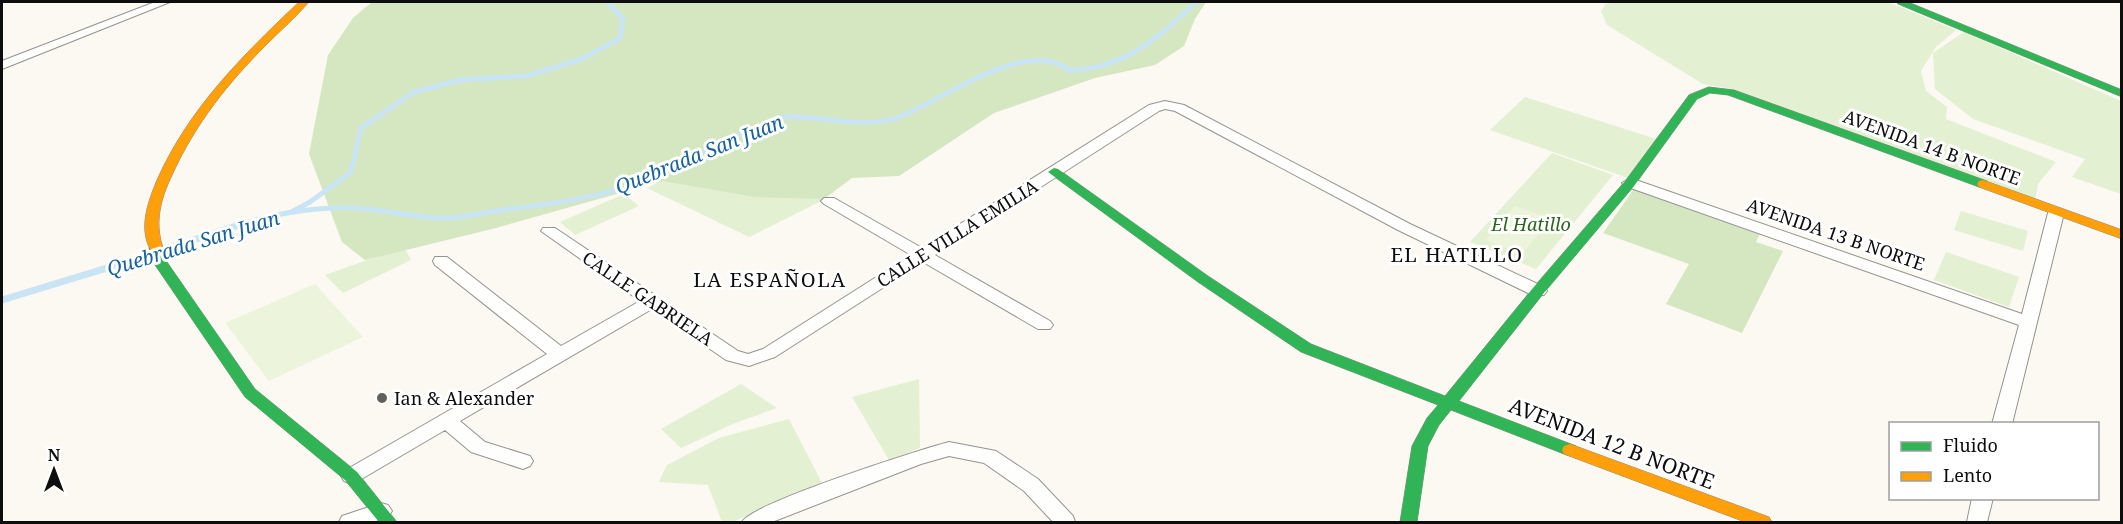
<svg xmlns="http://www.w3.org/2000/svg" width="2123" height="524" viewBox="0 0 2123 524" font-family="'Noto Serif',serif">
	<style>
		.green { fill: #e3f0d2 }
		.forest { fill: #d4e7c0 }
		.pitch { fill: #edf4dc }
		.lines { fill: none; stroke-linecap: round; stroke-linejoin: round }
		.stream-far1 { stroke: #c9e4f4; stroke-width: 5 }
		.stream { stroke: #c9e4f4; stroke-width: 7 }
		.street-casing { stroke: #949390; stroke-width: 2 }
		.fast-casing { stroke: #8b8a87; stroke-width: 1 }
		.slow-casing { stroke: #8b8a87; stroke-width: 1 }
		.street { fill: #fefefd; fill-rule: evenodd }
		.fast { fill: #30b455; fill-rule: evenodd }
		.slow { fill: #ff9f0a; fill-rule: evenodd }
		.poi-dot { fill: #60605d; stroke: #fff; stroke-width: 2 }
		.labels { text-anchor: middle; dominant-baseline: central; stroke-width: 6; stroke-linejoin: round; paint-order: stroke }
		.street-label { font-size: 18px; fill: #0d0d0d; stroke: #fff }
		.park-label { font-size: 18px; font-style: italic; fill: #2c641e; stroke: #fff }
		.poi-label { font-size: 18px; fill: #0d0d0d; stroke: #fff; text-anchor: start }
		.water-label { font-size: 20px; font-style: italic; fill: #18619d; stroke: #fff }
		.neighbourhood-label { font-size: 20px; letter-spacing: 1.5px; fill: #0d0d0d; stroke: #fff }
		.near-street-label { font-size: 21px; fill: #0d0d0d; stroke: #fff }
	</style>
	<rect width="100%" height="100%" fill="#fbf9f2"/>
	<!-- green -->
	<path class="green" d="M1616 2H1888L1956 30 1936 47 1921 71 1926 91 1947 107 1946 119 2056 162 2038 184 2035 200 1732 89 1703 84 1607 25 1601 11 1606 4Z
		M1964 32 2121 101V194L2072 177 2085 159 1973 119 1935 89 1933 53Z
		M1525 97 1659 140 1628 178 1490 130Z
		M1552 153 1613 175 1536 269 1470 242Z
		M762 171 825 199 749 237 647 188 675 174Z
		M624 194 639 206 575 235 560 222Z
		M1961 211 2028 231 2023 251 1954 230Z
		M404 247 411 260 343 293 325 275Z
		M1946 252 2019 277 2009 307 1934 280Z
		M919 379 920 448 889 460 852 397Z
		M741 384 777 408 735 423 681 448 661 429Z
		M789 419 823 485 732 522H722L708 485 659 482 667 465 719 438Z"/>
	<!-- forest -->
	<path class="forest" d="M372 2H1206L1195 19 1184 46 1155 65 1095 78 994 113 899 176 852 178 824 199 755 197 663 181 496 228 365 260 342 242 309 154 328 55 353 18Z
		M1634 189 1761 232 1756 242 1783 251 1742 333 1666 304 1689 264 1603 233Z"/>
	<!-- pitch -->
	<path class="pitch" d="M1515 206 1551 219 1522 254 1486 240Z
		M315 284 363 337 269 381 225 323Z"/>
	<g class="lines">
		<!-- stream-far1 -->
		<path class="stream-far1" d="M293 211 310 202 351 172 361 128 414 92 459 80 526 76 582 59 620 38 623 19 607 2
			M242 224C278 212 329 205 367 209 393 212 418 218 444 218 463 218 483 213 502 210 551 204 598 198 644 181 693 163 735 132 785 117 793 115 803 118 812 118 841 121 873 127 902 116 943 99 1027 37 1069 70 1122 70 1160 37 1196 2"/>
		<!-- stream -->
		<path class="stream" d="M162 250 246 223
			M2 300 153 254"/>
		<!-- street casing -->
		<g class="street-casing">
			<path id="street" d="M155 2H170L2 69V61Z
				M1165 101 1184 105 1410 224 1544 287 1547 291 1544 295H1532L1398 230 1175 111 1165 109 1159 111 935 255 1050 321 1053 325 1050 329H1038L923 262 775 357 749 366 726 360 652 309 460 421 485 442 530 456 533 461 530 466 523 469 471 452 445 430 358 481 351 484 344 481 341 476 344 471 547 354 435 265 433 261 435 257H447L561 346 640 301 541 231 543 228H555L738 351 748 354 763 349 911 255 824 204 821 201 824 198H834L922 248 1149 105Z
				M1630 178 2022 314 2048 213 2050 210H2062L2064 213 2012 424H1992L2019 325 1625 186 1622 183Z
				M949 442 996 451 1038 479 1073 516 1075 522H1053L1024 491 984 463 949 456 921 464 772 522H742C752 503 919 450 949 442Z
				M1972 498H1993L1987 522H1967Z
				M381 503 388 505 392 511 388 517 373 522H339L342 516Z"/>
		</g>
		<!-- fast casing -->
		<g class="fast-casing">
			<path id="fast" d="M1897 2H1908L2122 90V97L1898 4Z
				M1709 87 1734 90 1987 181 1989 184 1987 187H1979L1728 95 1710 93 1697 99 1634 186 1543 294 1459 401 1576 446 1578 450 1576 454 1570 456 1564 454 1451 410 1439 425 1428 446 1417 522H1400L1412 446 1427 418 1438 405 1301 352 1198 282 1048 172 1054 168 1058 169 1208 276 1311 344 1445 396 1533 288 1626 180 1689 95Z
				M156 244 161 245 167 262 255 389 357 472 397 522H379L345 480 245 397 153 262 149 248Z"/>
		</g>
		<!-- slow casing -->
		<g class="slow-casing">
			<path id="slow" d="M299 2H309C296 17 281 30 267 44 228 83 196 123 173 173 161 198 154 221 163 248L156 252 151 251C138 228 148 202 157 180 189 108 243 55 299 2Z
				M1983 180 2122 230V239L1979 187 1977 184 1979 181Z
				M1570 444 1769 517 1772 522H1745L1564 454 1562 450 1564 446Z"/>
		</g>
		<!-- street -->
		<use href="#street" class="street"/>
		<!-- fast -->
		<use href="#fast" class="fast"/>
		<!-- slow -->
		<use href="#slow" class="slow"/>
	</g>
	<!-- markers -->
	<circle class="poi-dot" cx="382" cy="398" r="6"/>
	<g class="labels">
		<!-- street labels -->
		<g class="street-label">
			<text transform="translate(1932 147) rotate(20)">AVENIDA 14 B NORTE</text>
			<text transform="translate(957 233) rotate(-32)">CALLE VILLA EMILIA</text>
			<text transform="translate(1836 234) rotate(19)">AVENIDA 13 B NORTE</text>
			<text transform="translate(648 298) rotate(34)">CALLE GABRIELA</text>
		</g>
		<!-- park labels -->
		<g class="park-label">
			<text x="1531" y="224">El Hatillo</text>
		</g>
		<!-- poi labels -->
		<g class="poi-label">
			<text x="394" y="398">Ian &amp; Alexander</text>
		</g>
		<!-- water labels -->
		<g class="water-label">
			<text transform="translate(699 154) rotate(-22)">Quebrada San Juan</text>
			<text transform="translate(193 243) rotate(-17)">Quebrada San Juan</text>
		</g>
		<!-- neighbourhood labels -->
		<g class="neighbourhood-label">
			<text x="1457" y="254">EL HATILLO</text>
			<text x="770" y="279">LA ESPAÑOLA</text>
		</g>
		<!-- near-street labels -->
		<g class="near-street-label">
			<text transform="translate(1612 443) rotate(21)">AVENIDA 12 B NORTE</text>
		</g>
	</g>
	<!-- border -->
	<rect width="2123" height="524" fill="none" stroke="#0d0d0d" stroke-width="6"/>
	<!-- legend -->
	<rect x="1889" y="422" width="210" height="78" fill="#ffffff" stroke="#9e9e9e" stroke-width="1.5"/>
	<rect x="1901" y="442" width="30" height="9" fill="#30b455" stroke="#9e9e9e" stroke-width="1.5"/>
	<text x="1943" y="452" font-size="18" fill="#0d0d0d">Fluido</text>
	<rect x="1901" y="472" width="30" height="9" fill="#ff9f0a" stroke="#9e9e9e" stroke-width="1.5"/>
	<text x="1943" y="482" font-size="18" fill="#0d0d0d">Lento</text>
	<!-- north arrow -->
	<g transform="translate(54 470)" stroke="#ffffff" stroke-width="4.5" paint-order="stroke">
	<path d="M0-4.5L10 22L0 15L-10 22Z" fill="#0d0d0d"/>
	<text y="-9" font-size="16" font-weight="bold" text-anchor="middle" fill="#0d0d0d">N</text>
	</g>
</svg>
